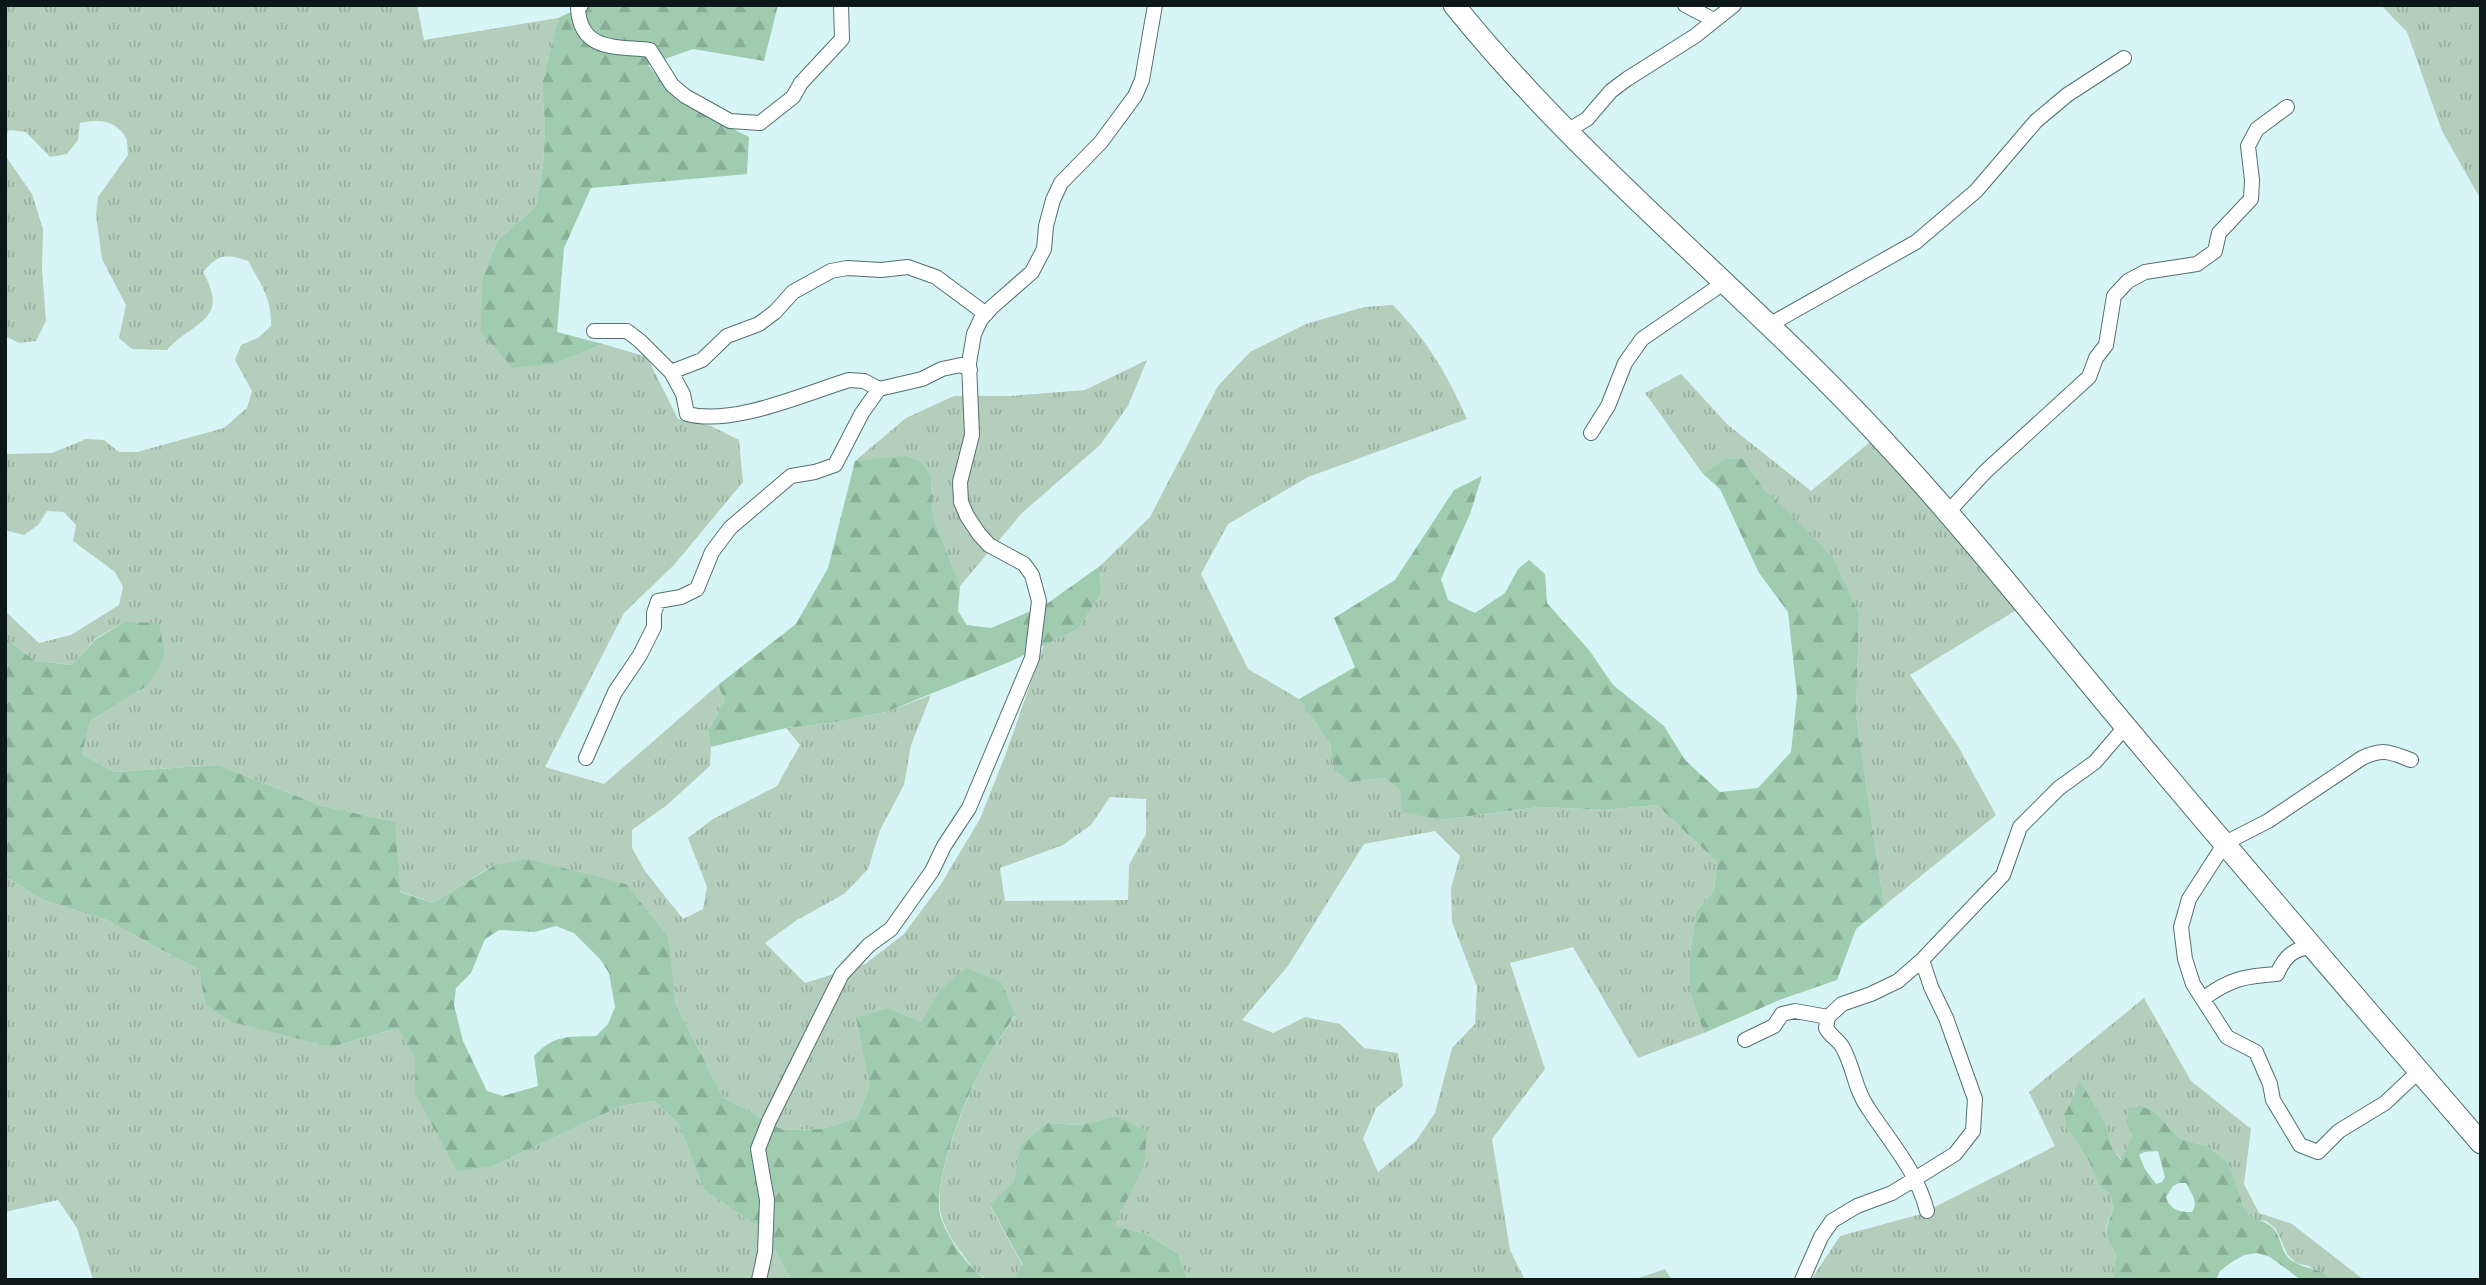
<svg xmlns="http://www.w3.org/2000/svg" width="2486" height="1285" viewBox="0 0 2486 1285" font-family="'PT Sans Narrow',sans-serif">
	<style>
		.grass { fill: url(#grass-tufts); fill-rule: evenodd }
		.forest { fill: url(#forest-firs); fill-rule: evenodd }
		.lines { fill: none; stroke-linecap: round; stroke-linejoin: round }
		.street-casing { stroke: #546f70; stroke-width: 16 }
		.primary-casing { stroke: #546f70; stroke-width: 23 }
		.street { stroke: #fff; stroke-width: 14 }
		.primary { stroke: #fff; stroke-width: 21 }
	</style>
	<defs>
		<pattern id="grass-tufts" width="24" height="20" patternUnits="userSpaceOnUse" patternTransform="scale(1.75)"><rect width="24" height="20" fill="#b3cebb"/><path d="M3 7l-1-3M5 7V3M7 7l1-3M15 17l-1-3M17 17v-4M19 17l1-3" fill="none" stroke="#99b0a0"/></pattern>
		<pattern id="forest-firs" width="22" height="20" patternUnits="userSpaceOnUse" patternTransform="scale(1.75)"><rect width="22" height="20" fill="#9fccae"/><path d="M5 1l3.5 6h-7zM16 11l3.5 6h-7z" fill="#88ae95"/></pattern>
	</defs>
	<rect width="100%" height="100%" fill="#d7f5f6"/>
	<!-- grass -->
	<path class="grass" d="M5 5H417L424 40 558 18 542 85 545 125 543 165 536 206 497 241 483 276 557 363 603 344 647 357 678 419 711 426 739 440 743 482 674 565 624 613 545 767 604 784 718 685 725 701 708 730 711 747 710 766 667 805 632 830V848L645 871 683 919 703 909 707 887 688 838 713 819 777 786 800 745 786 728 831 723 886 712 931 695 911 745 904 785 880 830 868 869 844 894 797 920 765 943 805 983 865 964 904 934 941 884 980 819 1005 756 1044 645 1078 629 1101 594 1100 566 1150 517 1218 386 1250 352 1306 324 1364 307 1393 305C1429 343 1446 372 1467 419L1308 477 1228 524 1201 574 1248 669 1299 699 1330 744 1334 771 1351 782 1385 778 1440 820 1540 807 1604 810 1657 805 1717 862 1714 890 1696 912 1690 954V993L1704 1033 1638 1058 1573 947 1510 963 1545 1069 1492 1139 1510 1250 1525 1280H1188L1178 1254 1147 1234 1113 1226 1144 1166 1115 1116 1081 1125 1047 1123 1020 1145 1014 1181 990 1206 1023 1266 1013 1280C978 1280 981 1280 961 1252 953 1242 944 1227 941 1214 932 1182 964 1105 978 1075 988 1054 1003 1035 1015 1016L939 991 921 1022 889 1008 870 1086 857 1118 821 1129 783 1130 723 1097 676 1005 667 937 492 866 433 903 399 891 394 822 322 806 218 765 114 772 82 754 90 721 147 686 159 624 124 622 95 639 73 665 35 661 5 638V611L39 643 71 635 119 605 123 587 115 572 73 541 76 525 64 512 47 511 38 525 24 535 5 530V454L52 453 86 439 104 440 119 452H137L224 428 247 408 252 391 235 360 241 345 258 338 271 326C272 299 261 284 248 261 226 253 218 254 203 272 231 322 192 321 167 350L132 349 119 338 126 305 102 259 96 215 98 197 128 155C127 150 128 142 126 138 116 119 97 119 80 123L78 140 67 154 50 157 26 132 9 130 5 137ZM1110 797 1146 799V834L1129 865 1128 900 1005 901 1000 868 1063 845 1091 825ZM1435 831 1460 856 1451 888 1452 922 1477 987 1475 1024 1452 1048 1435 1113 1416 1141 1378 1172 1363 1139 1376 1108 1403 1086 1398 1053 1364 1048 1340 1024 1305 1017 1273 1033 1242 1020 1288 966 1364 844Z
		M2381 5H2481V200L2442 131 2407 32Z
		M5 155 32 194 43 229 42 269 46 321 36 341 19 343 5 336Z
		M1147 360 1128 406 1100 445 1022 513 960 586 933 516 931 476 855 461 906 418 954 396H1011L1085 390Z
		M1681 374 1728 425 1811 491 1870 442 1928 504 2018 609 1910 675 1958 746 1996 815 1884 906 1856 715 1859 613 1787 513 1763 488 1743 459 1725 458 1703 474 1645 393Z
		M5 876 43 900 107 920 199 970 205 1004 332 1047 398 1028 416 1057 415 1093 493 1166 621 1106 654 1101 678 1123 704 1190 764 1231 791 1280H93L77 1228 58 1200 5 1212Z
		M2144 998 2191 1081 2251 1129 2244 1184 2259 1213 2292 1224 2364 1280H2331L2309 1266 2296 1263 2287 1254 2276 1229 2266 1221 2252 1219 2243 1206 2227 1163 2207 1146 2181 1139 2163 1121 2126 1122 2133 1135 2122 1160 2113 1150 2106 1125 2073 1091V1104L2064 1114 2066 1127 2089 1161 2099 1186 2109 1194 2114 1207C2105 1228 2101 1233 2116 1253L2113 1280H1811L1840 1236 1921 1214 2055 1146 2029 1092Z
		M1665 1269 1672 1280H1633Z"/>
	<!-- forest -->
	<path class="forest" d="M586 5H778L764 61 693 49 648 65 678 101 749 137 747 174 591 188 564 248 557 332 603 344 557 363 513 368 481 332 483 276 497 241 536 206 543 165 545 125 542 85 558 18Z
		M905 456 920 461 931 476 933 516 960 586 958 611 967 625 991 628 1045 605 1100 566 1101 594 1078 629 1007 663 886 712 831 723 786 728 711 747 708 730 725 701 718 685 796 624 828 568 855 461Z
		M1725 458 1743 459 1763 488 1832 556 1859 614 1856 715 1884 906 1856 929 1837 980 1782 999 1704 1033 1690 993V954L1696 912 1714 890 1717 862 1657 805 1604 810 1540 807 1440 820 1403 812 1400 790 1385 778 1351 782 1334 771 1330 744 1299 699 1355 667 1334 618 1395 580 1454 490 1482 476 1470 514 1441 579 1448 600 1475 613 1505 593 1518 569 1529 560 1545 574 1547 603 1589 650 1613 685 1664 726 1685 760 1720 792 1758 788 1791 752 1797 695 1788 612 1759 573 1720 489 1703 474Z
		M124 622 159 623 165 656 147 686 90 721 82 754 114 772 218 765 322 806 395 822 400 892 433 903 493 866 527 859 626 884 668 937 676 1005 723 1097 783 1130 821 1129 857 1118 870 1086 856 1017 889 1008 921 1022 939 991 966 968 1002 983 1015 1015C1003 1035 988 1054 978 1075 963 1105 933 1181 940 1214 945 1235 968 1267 985 1280H791L764 1231 704 1190 678 1123 654 1101 621 1106 493 1166 457 1171 415 1093V1057L398 1028 332 1047 232 1022 205 1004 199 970 107 920 43 900 5 876V638L35 661 72 665 95 640ZM556 926 574 933 600 959 609 973 615 1007 608 1024 596 1036C568 1037 555 1034 534 1056L538 1086 503 1096 487 1091 463 1041 454 1005 456 988 471 973 485 939 499 930 535 932Z
		M2080 1081 2106 1125 2113 1150 2121 1160 2133 1135 2126 1122 2129 1109 2141 1106 2154 1112 2181 1139 2207 1146 2228 1163 2243 1206 2252 1218C2291 1227 2272 1251 2296 1263 2309 1270 2321 1268 2331 1280H2301L2270 1257 2257 1253 2244 1255 2232 1262 2220 1271 2216 1280H2113L2116 1253C2101 1233 2106 1229 2114 1207L2109 1194 2099 1186 2089 1161 2066 1127 2064 1114C2073 1103 2072 1092 2080 1081ZM2158 1151 2165 1177 2162 1182 2156 1184 2145 1169 2139 1155 2144 1152ZM2179 1183H2186C2191 1193 2199 1202 2192 1212 2180 1212 2170 1210 2166 1197L2173 1186Z
		M1115 1116 1147 1131 1144 1166 1114 1226 1147 1234 1178 1254 1188 1280H1013L1023 1265 990 1205 1014 1181 1020 1145 1047 1123 1081 1125Z"/>
	<g class="lines">
		<!-- street casing -->
		<g class="street-casing">
			<path id="street" d="M581 5 578 9C581 52 617 46 650 50L672 85 685 96 730 121 760 123 793 97 801 83 842 39 841 5
				M1685 5 1714 20
				M1567 131 1587 119 1611 91 1627 79 1695 36 1734 5
				M1769 325 1916 242 1976 191 2036 121 2067 95 2124 58
				M594 331H627L640 341 671 372 683 394 687 414C733 426 804 394 849 380L864 381 879 389
				M671 372 702 360 727 336 759 324 775 312 793 292 831 271 847 268 881 270 908 267 936 277 986 314
				M1591 433 1608 406 1625 363 1642 339 1725 282
				M1948 512 1986 471 2089 377 2096 358 2106 345 2114 296 2128 281 2145 272 2197 264 2215 251 2219 233 2251 199 2252 180 2248 146 2257 129 2287 107
				M586 758 615 692 640 655 654 627V613L658 601 681 597 697 589 712 552 730 528 791 476 815 472 835 465 862 413 879 389 922 379 942 369 961 365 970 370
				M2411 760C2390 752 2383 748 2362 758L2268 821 2225 843 2189 899 2181 927 2185 959 2193 984 2227 1037 2256 1052 2270 1084 2273 1100 2300 1145 2318 1152 2339 1131 2385 1103 2418 1072
				M2203 999C2229 979 2245 976 2277 974 2285 956 2293 949 2313 946
				M1745 1040 1774 1026 1782 1014 1795 1011 1828 1017
				M1927 1211C1917 1171 1890 1142 1868 1108 1855 1090 1854 1068 1843 1048 1839 1040 1831 1037 1826 1028L1828 1017 1842 1004 1871 994 1898 981 1922 960 2003 875 2020 827 2059 788 2095 762 2126 726
				M759 1280 765 1252 767 1200 758 1149 769 1121 842 974 869 945 891 929 932 871 944 846 969 808 1032 658 1039 601 1032 575 1024 564 989 545 979 534 967 516 961 502 960 482 972 435 969 363 974 334 981 319 992 307 1032 272 1044 249 1046 226 1053 200 1061 183 1101 142 1135 96 1142 80 1155 5
				M1802 1280 1821 1237 1832 1221 1857 1206 1892 1193 1955 1154 1973 1131 1975 1099 1946 1018 1931 987 1922 960"/>
		</g>
		<!-- primary casing -->
		<g class="primary-casing">
			<path id="primary" d="M1454 5C1585 168 1752 296 1892 450 1974 539 2048 634 2126 727 2243 867 2362 1005 2481 1143"/>
		</g>
		<!-- street -->
		<use href="#street" class="street"/>
		<!-- primary -->
		<use href="#primary" class="primary"/>
	</g>
	<!-- border -->
	<rect width="2486" height="1285" fill="none" stroke="#0c1718" stroke-width="14"/>
</svg>
